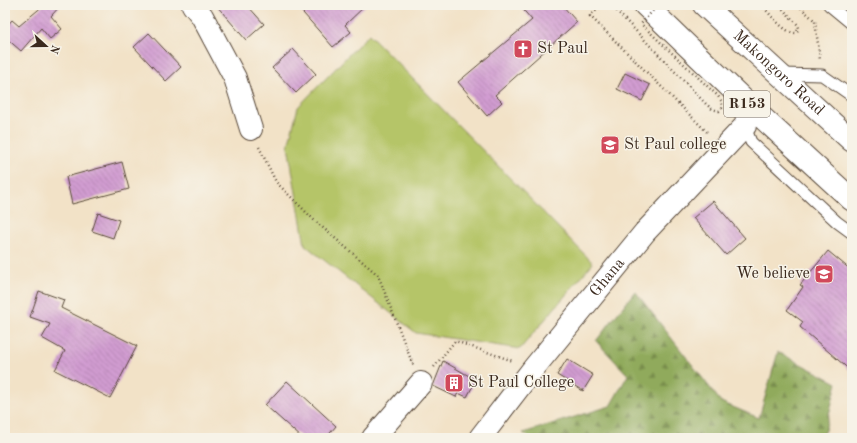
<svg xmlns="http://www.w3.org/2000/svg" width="857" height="443" viewBox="0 0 857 443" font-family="'Old Standard TT',serif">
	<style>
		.grass { fill: #b5c567; stroke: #787842 }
		.forest { fill: url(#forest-firs); stroke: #666a3d }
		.building { fill: url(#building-back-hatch) }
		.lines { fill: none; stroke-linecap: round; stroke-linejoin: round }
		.service-casing { stroke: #564637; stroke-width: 13 }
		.minor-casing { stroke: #564637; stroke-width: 24 }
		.primary-casing { stroke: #564637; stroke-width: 24 }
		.path { stroke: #564637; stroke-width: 2.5; stroke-dasharray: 1 3; stroke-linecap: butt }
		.service { stroke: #fff; stroke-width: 11 }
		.minor { stroke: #fff; stroke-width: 22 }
		.primary { stroke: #fff; stroke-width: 22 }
		.path-bridge { stroke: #564637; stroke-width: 2.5; stroke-dasharray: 1 3; stroke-linecap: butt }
		.labels { text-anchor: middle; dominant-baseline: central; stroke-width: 3; stroke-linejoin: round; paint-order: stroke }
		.shield { fill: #f7f3e8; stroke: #73665b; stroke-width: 1 }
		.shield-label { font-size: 15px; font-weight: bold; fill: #3b2a1e }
		.poi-label { font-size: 16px; fill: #3b2a1e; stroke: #f7f3e8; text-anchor: start }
		.street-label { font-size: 16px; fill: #3b2a1e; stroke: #f7f3e8 }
	</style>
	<defs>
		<pattern id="forest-firs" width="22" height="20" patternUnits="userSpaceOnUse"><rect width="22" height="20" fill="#90aa5c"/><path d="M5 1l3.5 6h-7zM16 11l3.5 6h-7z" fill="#778b4b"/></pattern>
		<pattern id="building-back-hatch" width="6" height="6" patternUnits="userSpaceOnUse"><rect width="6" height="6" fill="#d19cd1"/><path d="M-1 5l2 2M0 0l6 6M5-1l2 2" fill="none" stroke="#ab7fa9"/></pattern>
	</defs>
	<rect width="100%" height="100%" fill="#f7f3e8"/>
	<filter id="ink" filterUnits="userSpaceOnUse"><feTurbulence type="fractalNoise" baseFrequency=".025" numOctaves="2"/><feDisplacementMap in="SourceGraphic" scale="8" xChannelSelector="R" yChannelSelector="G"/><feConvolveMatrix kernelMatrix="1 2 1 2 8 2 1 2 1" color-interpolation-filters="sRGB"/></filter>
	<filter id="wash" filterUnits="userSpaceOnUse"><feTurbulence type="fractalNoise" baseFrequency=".012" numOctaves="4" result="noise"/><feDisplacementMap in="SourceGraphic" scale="16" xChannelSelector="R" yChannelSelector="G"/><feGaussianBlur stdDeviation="0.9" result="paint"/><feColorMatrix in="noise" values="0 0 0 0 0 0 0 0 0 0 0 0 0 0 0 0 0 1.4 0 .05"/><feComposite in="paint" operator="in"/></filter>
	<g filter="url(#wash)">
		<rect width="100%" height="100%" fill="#f2e2c7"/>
		<!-- grass -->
		<path class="grass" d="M369 34 593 263 520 349 416 333 305 245 288 146 298 107Z"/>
		<!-- forest -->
		<path class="forest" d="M635 291 721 402 759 418 778 352 837 383 823 438H530L523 433 610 406 628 375 596 341Z"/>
		<g id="blocks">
			<!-- building -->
			<path class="building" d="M44 5H61L51 16 62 29 50 39 41 28 21 51 5 37V28L12 20 19 26Z
				M216 5H247L264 24 246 40Z
				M296 5H366L345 25 351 32 333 47Z
				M519 5H562L577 22 495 95 502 102 487 116 458 82 532 20Z
				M149 33 181 67 166 81 134 47Z
				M293 49 316 74 296 93 272 68Z
				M625 73 650 85 642 101 617 89Z
				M122 162 129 189 72 204 66 177Z
				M713 201 745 238 726 255 693 218Z
				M98 213 119 220 113 238 92 231Z
				M828 251 852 271V372L800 327 803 322 787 310 803 287 800 285Z
				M39 291 64 300 61 308 137 346 110 398 55 370 65 351 42 338 50 324 30 317Z
				M567 359 593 375 583 391 557 375Z
				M443 361 476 380 467 397 458 393 456 397 433 386Z
				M287 381 336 426 326 438H302L265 405Z"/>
		</g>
	</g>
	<g filter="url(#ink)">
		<use href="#blocks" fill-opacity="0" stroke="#564637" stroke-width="1"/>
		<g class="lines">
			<!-- service casing -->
			<g class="service-casing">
				<path id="service" d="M829 5 852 24
					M781 74 822 75 852 96
					M742 98 741 117 751 142 837 222 852 233"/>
			</g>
			<!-- minor casing -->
			<g class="minor-casing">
				<g id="minor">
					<path d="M193 5 202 16 235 78 251 129"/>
					<path d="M373 438 421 383"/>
					<path id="s1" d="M480 438 533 369 645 232 745 126"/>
				</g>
			</g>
			<!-- primary casing -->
			<g class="primary-casing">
				<g id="primary">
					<path d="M645 5 753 109 852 200"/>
					<path id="s2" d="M704 5 852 141"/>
				</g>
			</g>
			<!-- path -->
			<path class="path" d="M602 5 590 16 709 134
				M761 5C770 13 783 33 796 33L799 28 798 25 779 5
				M798 5 815 21 820 60
				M259 147 276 182 315 221 378 275 413 365
				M434 367 455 341 513 361"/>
			<!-- service -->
			<use href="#service" class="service"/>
			<!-- minor -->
			<use href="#minor" class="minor"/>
			<!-- primary -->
			<use href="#primary" class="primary"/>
			<!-- path-bridge -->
			<path class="path-bridge" d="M611 5 706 104 712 109 719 111 722 108V102L718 96 641 24 658 5"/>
		</g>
	</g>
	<!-- icons -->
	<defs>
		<g id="church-square" transform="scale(1)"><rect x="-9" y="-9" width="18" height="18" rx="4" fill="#d1495b" stroke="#f7f3e8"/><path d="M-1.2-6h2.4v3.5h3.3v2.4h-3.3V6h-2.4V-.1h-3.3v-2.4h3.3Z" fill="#fff"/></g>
		<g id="university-square" transform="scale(1)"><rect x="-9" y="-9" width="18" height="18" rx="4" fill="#d1495b" stroke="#f7f3e8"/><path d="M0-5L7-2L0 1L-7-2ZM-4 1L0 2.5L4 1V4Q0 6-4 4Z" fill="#fff"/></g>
		<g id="school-square" transform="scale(1)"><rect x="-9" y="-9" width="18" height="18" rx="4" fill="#d1495b" stroke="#f7f3e8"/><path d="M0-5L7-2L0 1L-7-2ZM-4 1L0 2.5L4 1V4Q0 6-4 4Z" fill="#fff"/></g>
		<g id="building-square" transform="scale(1)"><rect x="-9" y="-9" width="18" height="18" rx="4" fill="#d1495b" stroke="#f7f3e8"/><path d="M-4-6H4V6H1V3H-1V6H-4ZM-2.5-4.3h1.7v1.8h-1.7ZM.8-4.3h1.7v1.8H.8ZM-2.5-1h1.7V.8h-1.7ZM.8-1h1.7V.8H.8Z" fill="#fff"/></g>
	</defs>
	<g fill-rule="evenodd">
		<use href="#church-square" x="523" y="49"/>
		<use href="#university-square" x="610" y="145"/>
		<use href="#school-square" x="824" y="274"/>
		<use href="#building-square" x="454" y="383"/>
	</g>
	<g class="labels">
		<!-- shield labels -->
		<rect class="shield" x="724" y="91" width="46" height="26" rx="3"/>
		<g class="shield-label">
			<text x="747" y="104">R153</text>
		</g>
		<!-- poi labels -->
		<g class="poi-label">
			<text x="537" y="49">St Paul</text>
			<text x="624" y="145">St Paul college</text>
			<text x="810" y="274" text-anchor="end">We believe</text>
			<text x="468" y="383">St Paul College</text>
		</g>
		<!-- street labels -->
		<g class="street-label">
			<text stroke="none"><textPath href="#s2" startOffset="101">Makongoro Road</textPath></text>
			<text stroke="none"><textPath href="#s1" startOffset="205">Ghana</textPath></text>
		</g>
	</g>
	<!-- margin -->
	<rect width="857" height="443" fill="none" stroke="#f7f3e8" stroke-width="20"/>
	<!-- north arrow -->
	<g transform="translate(46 46) rotate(111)" stroke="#f7f3e8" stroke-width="3" paint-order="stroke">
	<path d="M0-3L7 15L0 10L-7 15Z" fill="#3b2a1e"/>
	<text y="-6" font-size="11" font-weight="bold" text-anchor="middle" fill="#3b2a1e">N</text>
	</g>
</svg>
